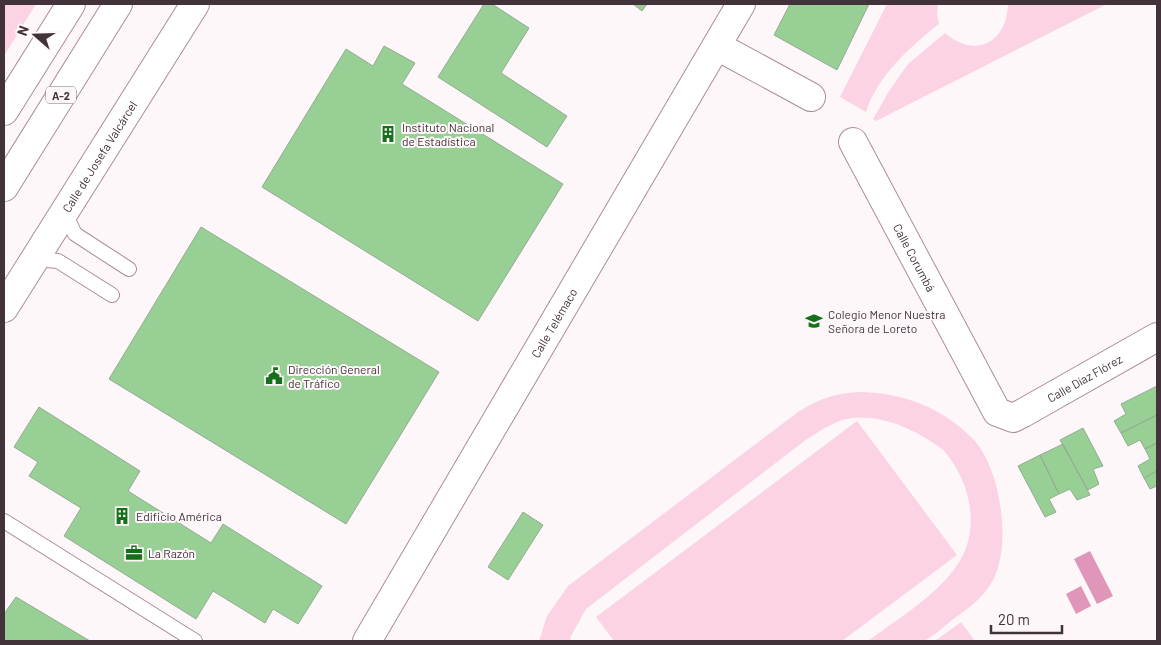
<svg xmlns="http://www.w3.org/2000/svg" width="1161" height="645" viewBox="0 0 1161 645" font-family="Barlow,sans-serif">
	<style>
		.green { fill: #fbd3e4 }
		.water { fill: #e096b8 }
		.building { fill: #98cf95; stroke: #94ab93 }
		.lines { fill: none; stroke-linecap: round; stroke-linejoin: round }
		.lane-casing { stroke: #ac8c9a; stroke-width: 16 }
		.street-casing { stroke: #ac8c9a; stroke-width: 30 }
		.secondary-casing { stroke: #ac8c9a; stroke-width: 30 }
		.highway-casing { stroke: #ac8c9a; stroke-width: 30 }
		.lane { stroke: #fff; stroke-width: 14 }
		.street { stroke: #fff; stroke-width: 28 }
		.secondary { stroke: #fff; stroke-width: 28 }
		.highway { stroke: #fff; stroke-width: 28 }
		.labels { text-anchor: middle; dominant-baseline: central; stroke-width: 4; stroke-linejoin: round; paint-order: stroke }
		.shield { fill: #fef7fa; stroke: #7a6e73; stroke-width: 1 }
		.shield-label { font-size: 11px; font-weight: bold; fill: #413339 }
		.poi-label { font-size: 12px; fill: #413339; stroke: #fef7fa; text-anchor: start }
		.street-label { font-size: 12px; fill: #413339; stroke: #fef7fa }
	</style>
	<rect width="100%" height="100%" fill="#fef7fa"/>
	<!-- green -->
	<path class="green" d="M4 4H36L4 56Z
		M887 4H938L937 14 939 24C910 47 878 75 866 112L840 97Z
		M1008 4H1107L876 121 873 119 889 91 908 64 945 33C975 59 1007 43 1008 4Z
		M857 392C901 392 942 407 973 439 1001 468 1012 546 993 580 984 597 970 607 956 617 948 623 930 640 922 641 905 644 885 641 868 641 901 616 954 586 967 545 977 513 966 477 945 452 942 448 937 446 933 443 910 427 880 415 851 418 836 420 820 431 807 439L586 609 571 636 570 641H539L547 616 568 586 798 412C819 399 833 394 857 392Z
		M857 421 957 555 842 641H614L596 617Z
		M961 622 975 641H935Z"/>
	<!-- water -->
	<path class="water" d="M1090 551 1113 596 1097 604 1074 559Z
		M1081 586 1091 606 1076 614 1066 594Z"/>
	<!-- building -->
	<path class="building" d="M484 4H492L529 28 501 73 567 116 547 147 438 77Z
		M633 4H647L642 11Z
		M790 4H869L837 70 774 35Z
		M384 46 415 63 402 84 563 184 478 321 262 187 346 49 373 66Z
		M201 227 439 372 346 524 109 379Z
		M1157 386V415L1121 433 1114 421 1126 414 1121 404Z
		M39 407 140 471 128 491 211 543 223 524 322 586 298 624 273 609 265 623 213 591 196 619 64 536 81 508 29 476 38 462 14 447Z
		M1157 415V443L1145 449 1140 440 1128 446 1121 433Z
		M1083 428 1103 466 1093 469 1099 484 1088 490 1060 440Z
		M1157 443V471L1144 478 1138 466 1150 459 1145 449Z
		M1063 444 1090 495 1077 500 1070 489 1059 494 1040 455Z
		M1040 455 1059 494 1049 499 1056 512 1045 517 1018 466Z
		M1157 471V486L1150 489 1144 478Z
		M523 512 543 525 508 580 488 567Z
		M16 597 90 641H4V614Z"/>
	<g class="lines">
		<!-- lane casing -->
		<g class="lane-casing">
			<path id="lane" d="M64 212 75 234 129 269
				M35 259 58 261 112 295
				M4 521 195 641"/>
		</g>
		<!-- street casing -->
		<g class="street-casing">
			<g id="street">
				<path d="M717 46 811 97"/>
				<path id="s1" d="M853 142 997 412 1013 418 1023 413 1157 337"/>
				<path id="s2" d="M4 308 195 4"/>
			</g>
		</g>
		<!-- secondary casing -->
		<g class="secondary-casing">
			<g id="secondary">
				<path id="s3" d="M367 641 741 4"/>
			</g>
		</g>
		<!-- highway casing -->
		<g class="highway-casing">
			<path id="highway" d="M4 111 71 4
				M4 187 118 4"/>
		</g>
		<!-- lane -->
		<use href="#lane" class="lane"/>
		<!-- street -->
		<use href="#street" class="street"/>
		<!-- secondary -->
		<use href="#secondary" class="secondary"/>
		<!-- highway -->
		<use href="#highway" class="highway"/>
	</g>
	<!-- icons -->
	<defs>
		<g id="building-bare" transform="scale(1.35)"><path d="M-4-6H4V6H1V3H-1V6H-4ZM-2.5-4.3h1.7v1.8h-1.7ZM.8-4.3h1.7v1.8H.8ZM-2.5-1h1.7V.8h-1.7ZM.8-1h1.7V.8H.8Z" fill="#166f1a" stroke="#fef7fa" stroke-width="2.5" paint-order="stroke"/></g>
		<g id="school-bare" transform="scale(1.35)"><path d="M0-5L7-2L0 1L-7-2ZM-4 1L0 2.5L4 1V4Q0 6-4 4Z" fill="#166f1a" stroke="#fef7fa" stroke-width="2.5" paint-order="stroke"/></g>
		<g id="civic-bare" transform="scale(1.35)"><path d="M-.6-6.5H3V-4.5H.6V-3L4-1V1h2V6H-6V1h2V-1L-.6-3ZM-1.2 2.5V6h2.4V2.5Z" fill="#166f1a" stroke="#fef7fa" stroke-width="2.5" paint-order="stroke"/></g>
		<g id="office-bare" transform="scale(1.35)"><path d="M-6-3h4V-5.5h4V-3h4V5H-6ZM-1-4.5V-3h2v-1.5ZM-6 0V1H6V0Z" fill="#166f1a" stroke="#fef7fa" stroke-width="2.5" paint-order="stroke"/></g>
	</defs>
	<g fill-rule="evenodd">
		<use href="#building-bare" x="388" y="134"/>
		<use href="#school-bare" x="814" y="321"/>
		<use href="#civic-bare" x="274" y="376"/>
		<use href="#building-bare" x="122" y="516"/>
		<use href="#office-bare" x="134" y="553"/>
	</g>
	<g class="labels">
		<!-- shield labels -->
		<rect class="shield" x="46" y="86.5" width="30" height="17" rx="4"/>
		<g class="shield-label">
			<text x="61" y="95">A-2</text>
		</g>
		<!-- poi labels -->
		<g class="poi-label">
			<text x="402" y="127">Instituto Nacional<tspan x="402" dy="14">de Estadística</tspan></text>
			<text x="828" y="314">Colegio Menor Nuestra<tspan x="828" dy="14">Señora de Loreto</tspan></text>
			<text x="288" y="369">Dirección General<tspan x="288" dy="14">de Tráfico</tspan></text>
			<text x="136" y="516">Edificio América</text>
			<text x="148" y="553">La Razón</text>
		</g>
		<!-- street labels -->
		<g class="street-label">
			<text stroke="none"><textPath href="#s2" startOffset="179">Calle de Josefa Valcárcel</textPath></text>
			<text stroke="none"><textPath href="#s1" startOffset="131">Calle Corumbá</textPath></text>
			<text stroke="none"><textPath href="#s3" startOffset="369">Calle Telémaco</textPath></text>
			<text stroke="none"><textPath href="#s1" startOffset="405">Calle Díaz Flórez</textPath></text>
		</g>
	</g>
	<!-- border -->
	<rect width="1161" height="645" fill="none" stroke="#413339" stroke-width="10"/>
	<!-- north arrow -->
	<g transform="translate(35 35) rotate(290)" stroke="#fef7fa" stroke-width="4" paint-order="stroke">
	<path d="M0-4L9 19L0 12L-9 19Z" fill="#413339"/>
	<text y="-8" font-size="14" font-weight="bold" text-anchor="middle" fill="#413339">N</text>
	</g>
	<!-- scale -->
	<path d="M991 625v8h71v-8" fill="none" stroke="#413339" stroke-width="2.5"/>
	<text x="998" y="625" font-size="15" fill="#413339" stroke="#fef7fa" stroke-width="4" paint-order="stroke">20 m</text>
</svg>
